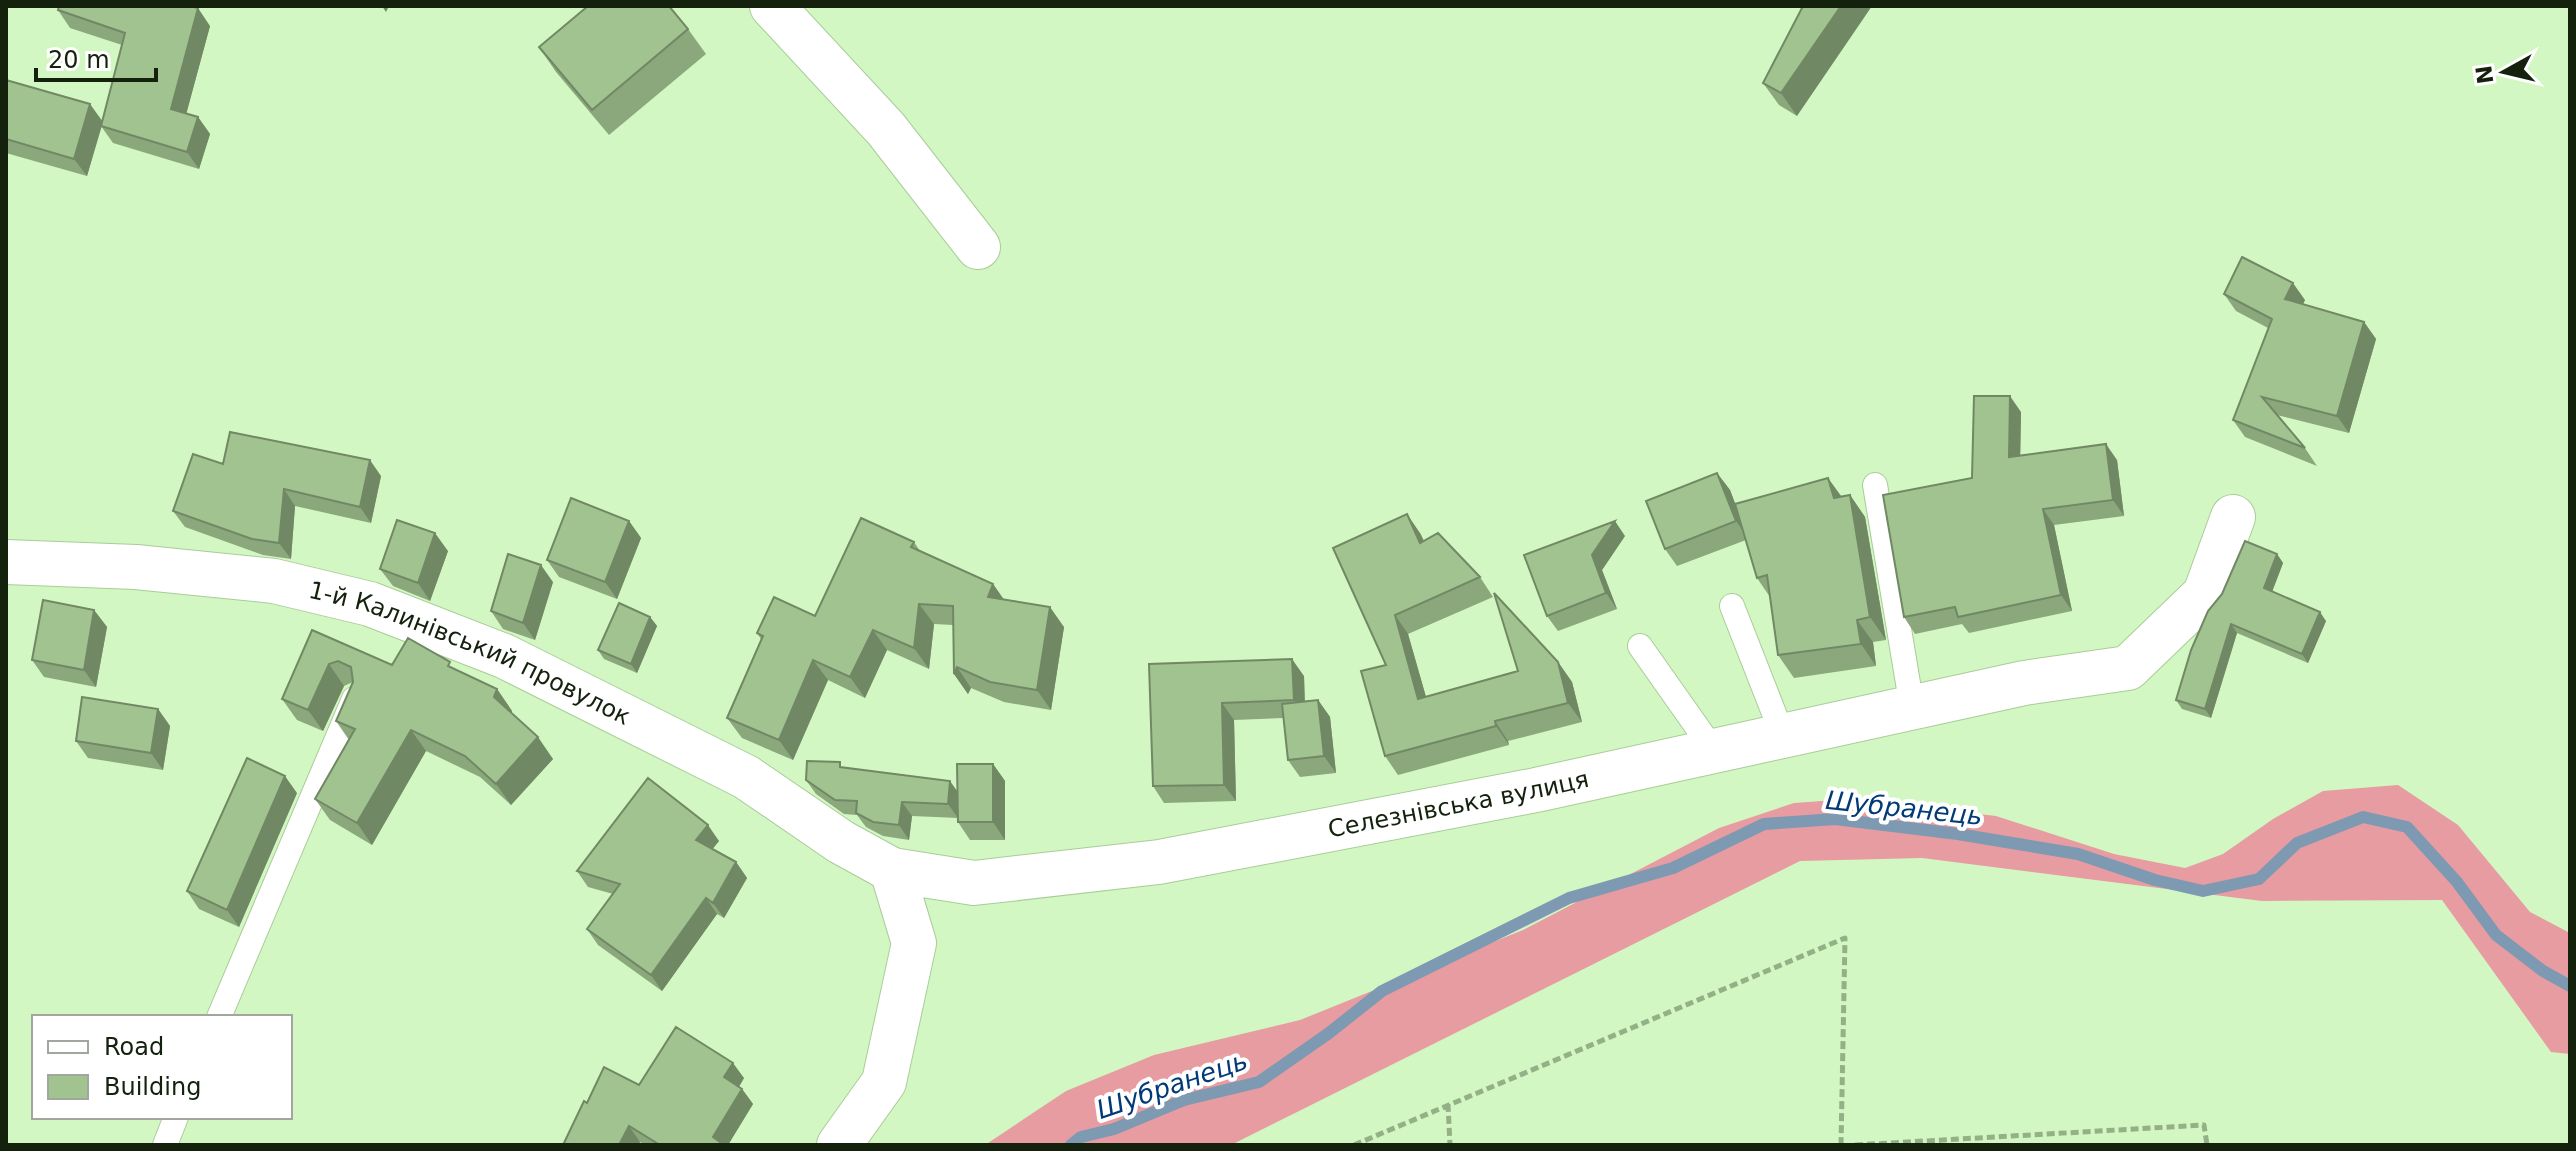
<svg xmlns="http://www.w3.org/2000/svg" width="2576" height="1151" viewBox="0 0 2576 1151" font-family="'DejaVu Sans',sans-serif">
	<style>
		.forest { fill: #e79ca1 }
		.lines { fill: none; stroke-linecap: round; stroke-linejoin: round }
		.stream { stroke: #7e99b2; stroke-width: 12 }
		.lane-casing { stroke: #a9cc98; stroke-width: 26 }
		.street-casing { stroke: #a9cc98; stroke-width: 46 }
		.path { stroke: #93b086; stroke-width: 5; stroke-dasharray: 8 4; stroke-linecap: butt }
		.lane { stroke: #fff; stroke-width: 24 }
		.street { stroke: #fff; stroke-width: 44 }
		.wall { fill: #8aa87c }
		.shaded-wall { fill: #718865 }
		.building { fill: #a1c390; stroke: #718865; stroke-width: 2 }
		.labels { text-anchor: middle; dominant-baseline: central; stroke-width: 8; stroke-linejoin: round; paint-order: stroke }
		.street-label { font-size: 24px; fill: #14210d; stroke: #fff }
		.water-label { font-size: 26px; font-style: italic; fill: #003a78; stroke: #fff }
	</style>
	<rect width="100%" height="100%" fill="#d3f7c2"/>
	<!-- forest -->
	<path class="forest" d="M2398 785 2458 825 2530 912 2570 933V1054L2551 1052 2442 900 2262 901 1922 858 1800 861 1231 1145H985L1066 1091 1154 1055 1300 1020 1523 930 1719 828 1794 803 1850 799 1996 816 2114 854 2185 868 2223 854 2273 819 2323 791Z"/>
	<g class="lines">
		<!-- stream -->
		<path class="stream" d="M1071 1145 1081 1137 1114 1129 1184 1100 1259 1082 1329 1033 1382 991 1569 898 1673 868 1764 824 1835 819 1958 834 2078 854 2155 880 2203 891 2259 879 2297 843 2363 817 2407 827 2457 882 2496 935 2543 971 2570 986"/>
		<!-- lane casing -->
		<g class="lane-casing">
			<path id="lane" d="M1875 485 1912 707
				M1732 606 1783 736
				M1640 646 1714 751
				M219 1017 354 699
				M165 1145 176 1117"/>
		</g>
		<!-- street casing -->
		<g class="street-casing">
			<g id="street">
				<path d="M772 6 886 129 978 247"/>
				<path id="s1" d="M6 562 136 567 274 581 370 604 504 656 746 777 841 842 892 870"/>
				<path id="s2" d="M839 1145 884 1082 914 943 892 870 974 883 1159 862 1536 790 2024 683 2128 668 2205 594 2233 517"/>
			</g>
		</g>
		<!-- path -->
		<path class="path" d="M1448 1104 1450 1145
			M1354 1145 1845 938 1841 1145
			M1855 1145 2204 1125 2207 1145"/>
		<!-- lane -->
		<use href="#lane" class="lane"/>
		<!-- street -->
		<use href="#street" class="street"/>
	</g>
	<!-- wall -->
	<path class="wall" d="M1803 6 1797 116 1779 105 1763 83Z
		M58 10 210 26 186 114 198 117 210 134 199 169 113 143 101 126 87 176 6 153V80L102 121 122 45 70 28Z
		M688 29 706 54 609 135 556 72 539 47Z
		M2224 294 2305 300 2303 304 2364 322 2376 339 2349 433 2277 415 2305 448 2317 466 2245 437 2233 420 2268 328 2236 311Z
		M2021 412 2020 455 2117 460 2124 516 2054 525 2072 611 1969 633 1962 624 1915 634 1904 617 1972 478Z
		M223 464 381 476 371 523 295 506 291 559 263 555 185 527 173 511Z
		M1717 473 1730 490 1736 507 1850 495 1865 517 1886 640 1873 642 1876 666 1794 678 1778 655 1770 597 1757 578 1746 540 1677 566 1665 549Z
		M629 521 641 538 617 599 559 577 547 560Z
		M1420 533 1424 541 1480 577 1493 597 1408 634 1426 697 1558 662 1572 682 1582 722 1508 741 1509 745 1398 775 1385 756 1386 665 1333 548Z
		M1625 536 1602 570 1617 609 1558 631 1547 616Z
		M914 542 920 551 993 584 1004 600 1064 627 1051 710 1004 702 971 688 968 694 954 674 953 625 934 624 929 669 887 650 865 698 828 680 793 760 742 738 727 718 761 639 757 633 815 616Z
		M448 551 430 601 393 586 380 569Z
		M2277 554 2283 563 2272 592 2326 621 2308 663 2237 633 2211 718 2182 709 2176 700Z
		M553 582 535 640 503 629 491 611Z
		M94 610 107 627 96 687 44 677 32 660Z
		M650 617 657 626 637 673 604 659 598 650Z
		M312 630 392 665 455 669 497 689 512 711 511 713 553 759 511 805 480 777 426 751 372 845 330 820 315 799 349 740 336 721 353 682 344 686 323 731 297 720 282 699Z
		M1149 664 1304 676 1305 701 1318 700 1330 717 1336 773 1300 777 1288 760 1284 718 1234 720 1236 801 1164 803 1153 786Z
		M158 709 170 726 163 770 88 758 76 741Z
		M993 764 1005 781V840H970L958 822V818L912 816 909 840 883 836 866 827 857 815 844 814 816 794 806 780 958 792Z
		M297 793 239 927 199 909 187 891Z
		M719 841 712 849 736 862 747 878 724 918 717 914 662 991 598 945 587 929 613 894 588 887 577 871Z
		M744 1078 739 1087 742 1089 753 1104 728 1145H645L640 1142 638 1145H563L587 1103 639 1085Z"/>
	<!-- shaded-wall -->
	<path class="shaded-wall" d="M382 6H389L386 12Z
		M1841 6H1872L1797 116 1781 93Z
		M198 8 210 26 183 126 171 109Z
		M90 104 103 122 87 176 74 159Z
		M198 117 210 134 199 169 187 152Z
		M2293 283 2305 300 2297 316 2285 299Z
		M2364 322 2376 339 2349 433 2337 416Z
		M2010 396 2021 412 2020 473 2009 457Z
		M2106 444 2117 460 2124 516 2113 500Z
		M370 460 381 476 371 523 360 507Z
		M1717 473 1730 490 1749 539 1736 521Z
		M1828 478 1844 500 1834 498Z
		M284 489 295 506 291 559 279 543Z
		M1850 495 1865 517 1886 640 1870 617Z
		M2043 509 2054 525 2072 611 2061 595Z
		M1407 514 1420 533 1434 562 1420 543Z
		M629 521 641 538 617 599 605 582Z
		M1615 521 1625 536 1602 570 1617 609 1606 593 1592 555Z
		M435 533 448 551 430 601 418 583Z
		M2277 554 2283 563 2270 597 2264 588Z
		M541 565 553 582 535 640 523 623Z
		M993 584 1007 604 988 597Z
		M919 604 934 624 929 669 914 648Z
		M1050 607 1064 627 1051 710 1037 690Z
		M94 610 107 627 96 687 84 670Z
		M2320 612 2326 621 2308 663 2302 654Z
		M1395 615 1408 634 1432 718 1418 699Z
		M650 617 657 626 637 673 631 664Z
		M1857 620 1873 642 1876 666 1861 644Z
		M2231 624 2237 633 2211 718 2205 709Z
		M873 630 887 650 865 698 850 677Z
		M1292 659 1304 676 1305 717 1294 700Z
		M813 660 828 680 793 760 779 740Z
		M1558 662 1572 682 1582 722 1568 703Z
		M329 664 344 686 323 731 308 710Z
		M957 667 971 688 968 694 954 674Z
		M497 689 512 711 509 718 494 697Z
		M1318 700 1330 717 1336 773 1324 756Z
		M1222 703 1234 720 1236 801 1224 785Z
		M158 709 170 726 163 770 151 753Z
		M1495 721 1508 741 1509 745 1496 726Z
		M411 730 426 751 372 845 357 823Z
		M538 737 553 759 511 805 496 784Z
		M993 764 1005 781V840L993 822Z
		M285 776 297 793 239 927 227 910Z
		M950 781 960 795 958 818 948 804Z
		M902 802 912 816 909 840 899 825Z
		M708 825 719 841 707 856 696 840Z
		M736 862 747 878 724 918 713 903Z
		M706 898 717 914 662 991 651 975Z
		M733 1063 744 1078 735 1093 724 1077Z
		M742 1089 753 1104 728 1145H719L713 1137Z
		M629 1126 640 1142 638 1145H619Z"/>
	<!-- building -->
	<path class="building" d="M59 6H190L198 8 171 109 198 117 187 152 101 126 125 33 58 10Z
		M588 6H669L688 29 592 110 539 47Z
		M1803 6H1841L1781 93 1763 83Z
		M6 80 90 104 74 159 6 139Z
		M2242 257 2293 283 2285 299 2364 322 2337 416 2262 397 2305 448 2233 420 2272 319 2224 294Z
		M1974 396H2010L2009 457 2106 444 2113 500 2043 509 2061 595 1958 617 1955 607 1904 617 1883 495 1972 478Z
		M230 432 370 460 360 507 284 489 279 543 252 539 173 511 193 454 223 464Z
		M1717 473 1736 521 1665 549 1646 501Z
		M1828 478 1834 498 1850 495 1870 617 1857 620 1861 644 1778 655 1767 575 1757 578 1735 504Z
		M571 498 629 521 605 582 547 560Z
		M1407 514 1420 543 1438 533 1480 577 1395 615 1418 699 1518 671 1494 593 1558 662 1568 703 1495 721 1496 726 1385 756 1361 671 1386 665 1333 548Z
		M861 518 914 542 911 547 993 584 988 597 1050 607 1037 690 990 682 957 667 954 674 953 606 919 604 914 648 873 630 850 677 813 660 779 740 727 718 763 636 757 633 774 597 815 616Z
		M397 520 435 533 418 583 380 569Z
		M1615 521 1592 555 1606 593 1547 616 1524 555Z
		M2245 541 2277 554 2264 588 2320 612 2302 654 2231 624 2205 709 2176 700 2191 650 2208 611 2222 594Z
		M508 554 541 565 523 623 491 611Z
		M43 600 94 610 84 670 32 660Z
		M619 603 650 617 631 664 598 650Z
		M312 630 392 665 408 638 450 662 448 666 497 689 494 697 538 737 496 784 465 756 411 730 357 823 315 799 355 729 336 721 353 682 351 667 338 661 329 664 308 710 282 699Z
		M1292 659 1294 700 1222 703 1224 785 1153 786 1149 664Z
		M82 697 158 709 151 753 76 741Z
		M1318 700 1324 756 1288 760 1282 704Z
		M247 758 285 776 227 910 187 891Z
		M807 761 840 762V767L950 781 948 804 902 802 899 825 873 822 856 813 857 801 835 800 806 780Z
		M957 764H993V822H958Z
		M648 778 708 825 696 840 736 862 713 903 706 898 651 975 587 929 620 884 577 871Z
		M676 1027 733 1063 724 1077 742 1089 713 1137 724 1145H660L629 1126 619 1145H563L584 1101 587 1103 604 1067 639 1085Z"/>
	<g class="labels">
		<!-- street labels -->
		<g class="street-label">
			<text stroke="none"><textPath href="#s1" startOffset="478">1-й Калинівський провулок</textPath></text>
			<text stroke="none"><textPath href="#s2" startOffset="870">Селезнівська вулиця</textPath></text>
		</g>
		<!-- water labels -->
		<g class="water-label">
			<text transform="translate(1904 808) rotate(6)">Шубранець</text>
			<text transform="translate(1172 1085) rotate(-19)">Шубранець</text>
		</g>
	</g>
	<!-- border -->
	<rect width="2576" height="1151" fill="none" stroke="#14210d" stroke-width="16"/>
	<!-- legend -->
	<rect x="32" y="1015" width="260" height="104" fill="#ffffff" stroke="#a1a69e" stroke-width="2"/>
	<rect x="48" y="1041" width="40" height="12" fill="#ffffff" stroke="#a1a69e" stroke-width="2"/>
	<text x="104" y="1055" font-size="24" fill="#14210d">Road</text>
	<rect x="48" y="1075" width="40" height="24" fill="#a1c390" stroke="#a1a69e" stroke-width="2"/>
	<text x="104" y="1095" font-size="24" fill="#14210d">Building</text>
	<!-- north arrow -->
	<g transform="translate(2504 72) rotate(262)" stroke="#ffffff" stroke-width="6" paint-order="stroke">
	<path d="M0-6L14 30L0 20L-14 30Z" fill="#14210d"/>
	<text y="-12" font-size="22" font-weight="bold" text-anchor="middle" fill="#14210d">N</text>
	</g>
	<!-- scale -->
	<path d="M36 68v12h120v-12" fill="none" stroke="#14210d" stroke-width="4"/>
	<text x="48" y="68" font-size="24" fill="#14210d" stroke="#ffffff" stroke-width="6" paint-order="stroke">20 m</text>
</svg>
